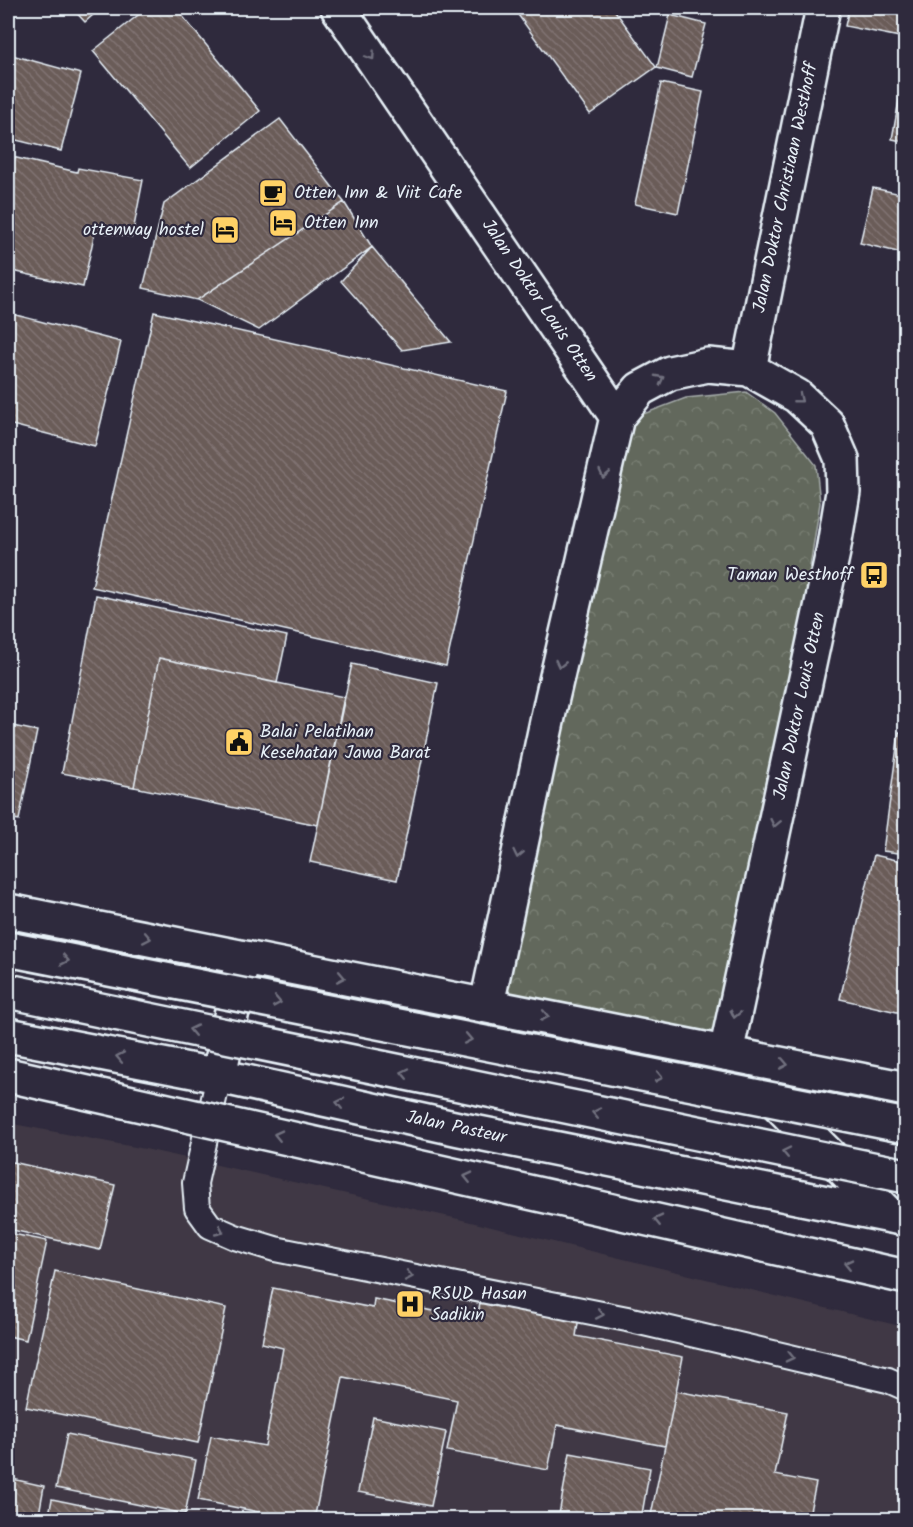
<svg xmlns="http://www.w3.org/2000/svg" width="913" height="1527" viewBox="0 0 913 1527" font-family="Kalam,sans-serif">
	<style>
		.built { fill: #413945 }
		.park { fill: url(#park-crowns); stroke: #a5acaa; stroke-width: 1.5 }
		.building { fill: url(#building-back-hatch); stroke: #e8f1f8; stroke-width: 1.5 }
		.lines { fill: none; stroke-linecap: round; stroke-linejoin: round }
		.lane-casing { stroke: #e8f1f8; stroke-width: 28 }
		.street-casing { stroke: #e8f1f8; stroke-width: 38 }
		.secondary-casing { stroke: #e8f1f8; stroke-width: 38 }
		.highway-casing { stroke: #e8f1f8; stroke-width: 38 }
		.lane { stroke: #2f2a3d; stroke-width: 24 }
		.street { stroke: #2f2a3d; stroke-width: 33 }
		.secondary { stroke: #2f2a3d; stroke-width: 33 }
		.highway { stroke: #2f2a3d; stroke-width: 33 }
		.highway-bridge-casing { stroke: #e8f1f8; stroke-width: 38; stroke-linecap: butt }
		.highway-bridge { stroke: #2f2a3d; stroke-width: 33 }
		.oneway { stroke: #70707e }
		.labels { text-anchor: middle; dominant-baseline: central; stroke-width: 4.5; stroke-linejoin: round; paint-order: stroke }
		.street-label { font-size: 18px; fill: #e8f1f8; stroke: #2f2a3d }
		.poi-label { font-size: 18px; fill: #e8f1f8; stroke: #2f2a3d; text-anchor: start }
	</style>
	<defs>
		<pattern id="park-crowns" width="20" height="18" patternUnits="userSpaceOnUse" patternTransform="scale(1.5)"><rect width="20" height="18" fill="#62685b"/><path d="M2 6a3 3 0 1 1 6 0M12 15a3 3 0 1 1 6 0" fill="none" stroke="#787e73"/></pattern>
		<pattern id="building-back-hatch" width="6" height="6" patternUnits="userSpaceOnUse" patternTransform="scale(1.5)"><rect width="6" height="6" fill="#6b5b59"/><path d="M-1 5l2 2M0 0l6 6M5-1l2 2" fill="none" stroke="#807372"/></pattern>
	</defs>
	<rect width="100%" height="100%" fill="#2f2a3d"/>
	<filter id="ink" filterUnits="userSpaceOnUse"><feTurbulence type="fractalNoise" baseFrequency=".0167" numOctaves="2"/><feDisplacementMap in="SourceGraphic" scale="12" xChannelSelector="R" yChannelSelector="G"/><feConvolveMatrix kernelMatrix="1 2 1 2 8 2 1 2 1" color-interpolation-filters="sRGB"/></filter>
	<g filter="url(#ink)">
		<!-- built -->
		<path class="built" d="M8 1123 145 1149 450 1217 900 1326 906 1329 905 1519H8Z"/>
		<!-- park -->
		<path class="park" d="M746 392 775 413 816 465 820 503 801 623 772 753 711 1045 493 995 617 448 638 416 686 398Z"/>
		<!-- building -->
		<path class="building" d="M72 8H101L85 22Z
			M147 8H176L260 111 190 168 93 51Z
			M522 8H613L656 67 590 114 516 12Z
			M849 8H906L900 37 845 26Z
			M670 15 706 24 692 77 657 68Z
			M8 54 81 74 61 151 8 138Z
			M904 73H906V142L892 139Z
			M661 83 703 92 678 213 635 204Z
			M280 119 344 202 197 300 143 288 164 204Z
			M8 156 77 172 78 168 143 180 132 237 95 231 83 287 8 270Z
			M873 188 906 195V254L860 243Z
			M344 202 372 247 259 330 197 300Z
			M372 247 451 342 402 350 341 281Z
			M154 312 507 391 446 666 92 587Z
			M8 313 121 342 95 446 8 424Z
			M96 595 287 636 277 683 159 658 134 787 62 773Z
			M159 658 344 697 318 825 134 787Z
			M352 664 438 683 397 880 310 862Z
			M8 725 37 731 19 820 8 818Z
			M899 732 906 733V854L883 851Z
			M874 855 906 862V1014L840 999Z
			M8 1161 115 1185 100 1250 8 1229Z
			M8 1233 47 1241 26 1340 8 1336Z
			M55 1271 226 1308 198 1443 26 1407Z
			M273 1288 373 1308 374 1299 477 1320 481 1297 579 1317 576 1336 683 1357 665 1446 557 1425 548 1470 447 1451 457 1400 343 1377 314 1520H299L198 1500 211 1436 265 1446 283 1348 262 1343Z
			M676 1391 788 1412 775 1475 816 1483 808 1520H650Z
			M373 1417 446 1432 431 1506 358 1492Z
			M67 1434 196 1460 185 1514 56 1488Z
			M570 1453 650 1468 641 1520H558Z
			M8 1478 44 1486 38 1520H8Z
			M52 1499 153 1520H48Z"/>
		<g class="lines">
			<!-- lane casing -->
			<g class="lane-casing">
				<path id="lane" d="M219 1076 195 1183 197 1208 210 1226 235 1237 275 1249 627 1319 888 1380 906 1388"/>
			</g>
			<!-- street casing -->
			<g class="street-casing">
				<path id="street" d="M749 369 823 8"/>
			</g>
			<!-- secondary casing -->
			<g class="secondary-casing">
				<path id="secondary" d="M338 8 617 417
					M487 1004 552 698 617 417 640 389 670 373 708 365 749 369 797 396 827 424 842 459 843 492 833 552 726 1053"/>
			</g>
			<!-- highway casing -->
			<g class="highway-casing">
				<path id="highway" d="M8 911 906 1089
					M8 1035 219 1076 459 1129 906 1219
					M219 1076 241 966
					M764 1090 890 1216"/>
			</g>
			<!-- lane -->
			<use href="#lane" class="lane"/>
			<!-- street -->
			<use href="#street" class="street"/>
			<!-- secondary -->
			<use href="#secondary" class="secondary"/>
			<!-- highway -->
			<use href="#highway" class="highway"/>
			<!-- highway-bridge casing -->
			<g class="highway-bridge-casing">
				<path id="highway-bridge" d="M8 949 906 1126
					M8 991 906 1176
					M8 1075 906 1277"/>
			</g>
			<!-- highway-bridge -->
			<use href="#highway-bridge" class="highway-bridge"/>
		</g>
		<!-- one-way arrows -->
		<defs><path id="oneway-chevron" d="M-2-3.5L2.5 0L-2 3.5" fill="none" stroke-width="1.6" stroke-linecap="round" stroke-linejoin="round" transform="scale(1.5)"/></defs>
		<g class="oneway">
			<use href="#oneway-chevron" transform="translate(371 56) rotate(56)"/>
			<use href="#oneway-chevron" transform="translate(660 379) rotate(-28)"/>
			<use href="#oneway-chevron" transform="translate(799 399) rotate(39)"/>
			<use href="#oneway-chevron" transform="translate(604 474) rotate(103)"/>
			<use href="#oneway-chevron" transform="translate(560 664) rotate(103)"/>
			<use href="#oneway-chevron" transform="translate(775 823) rotate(102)"/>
			<use href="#oneway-chevron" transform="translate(518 854) rotate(102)"/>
			<use href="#oneway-chevron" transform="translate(147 938) rotate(11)"/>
			<use href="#oneway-chevron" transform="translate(65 960) rotate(11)"/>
			<use href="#oneway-chevron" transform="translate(341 977) rotate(11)"/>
			<use href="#oneway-chevron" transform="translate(277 1002) rotate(11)"/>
			<use href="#oneway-chevron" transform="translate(735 1014) rotate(102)"/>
			<use href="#oneway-chevron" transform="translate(545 1016) rotate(11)"/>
			<use href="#oneway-chevron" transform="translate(193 1030) rotate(-168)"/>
			<use href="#oneway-chevron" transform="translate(468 1039) rotate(11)"/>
			<use href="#oneway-chevron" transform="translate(120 1057) rotate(-169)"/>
			<use href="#oneway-chevron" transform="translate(784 1064) rotate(11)"/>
			<use href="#oneway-chevron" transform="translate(405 1073) rotate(-168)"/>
			<use href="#oneway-chevron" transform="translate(659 1077) rotate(11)"/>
			<use href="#oneway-chevron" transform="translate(340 1103) rotate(-168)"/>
			<use href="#oneway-chevron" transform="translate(596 1113) rotate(-168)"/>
			<use href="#oneway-chevron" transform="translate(278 1135) rotate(-167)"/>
			<use href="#oneway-chevron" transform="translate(786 1152) rotate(-168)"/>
			<use href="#oneway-chevron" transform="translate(468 1177) rotate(-167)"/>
			<use href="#oneway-chevron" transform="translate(658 1220) rotate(-167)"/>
			<use href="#oneway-chevron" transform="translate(220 1231) rotate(25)"/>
			<use href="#oneway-chevron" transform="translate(848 1264) rotate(-167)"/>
			<use href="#oneway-chevron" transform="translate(409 1276) rotate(11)"/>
			<use href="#oneway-chevron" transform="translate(600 1314) rotate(11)"/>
			<use href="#oneway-chevron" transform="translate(790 1357) rotate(13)"/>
		</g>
	</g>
	<!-- icons -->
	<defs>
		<g id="cafe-square" transform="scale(1.5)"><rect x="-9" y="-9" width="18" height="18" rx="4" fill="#ffd166" stroke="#2f2a3d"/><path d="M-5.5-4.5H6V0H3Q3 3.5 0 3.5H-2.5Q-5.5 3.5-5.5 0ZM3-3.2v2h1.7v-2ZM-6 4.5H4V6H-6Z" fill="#111"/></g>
		<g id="hotel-square" transform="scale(1.5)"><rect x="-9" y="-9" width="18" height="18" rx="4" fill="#ffd166" stroke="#2f2a3d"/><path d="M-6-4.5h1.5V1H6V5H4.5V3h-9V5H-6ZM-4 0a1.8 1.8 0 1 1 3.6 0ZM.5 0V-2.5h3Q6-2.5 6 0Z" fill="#111"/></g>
		<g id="bus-square" transform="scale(1.5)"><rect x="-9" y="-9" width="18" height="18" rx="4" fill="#ffd166" stroke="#2f2a3d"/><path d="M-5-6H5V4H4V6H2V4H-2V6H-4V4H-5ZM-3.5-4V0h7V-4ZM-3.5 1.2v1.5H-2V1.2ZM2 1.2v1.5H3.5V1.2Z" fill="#111"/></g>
		<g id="civic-square" transform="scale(1.5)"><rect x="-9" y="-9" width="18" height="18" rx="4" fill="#ffd166" stroke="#2f2a3d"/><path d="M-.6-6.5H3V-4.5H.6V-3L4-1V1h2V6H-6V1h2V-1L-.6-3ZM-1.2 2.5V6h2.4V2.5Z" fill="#111"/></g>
		<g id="hospital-square" transform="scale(1.5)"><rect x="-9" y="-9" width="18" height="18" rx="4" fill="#ffd166" stroke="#2f2a3d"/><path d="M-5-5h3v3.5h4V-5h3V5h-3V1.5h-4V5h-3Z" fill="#111"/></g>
	</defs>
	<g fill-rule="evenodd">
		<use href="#cafe-square" x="273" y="193"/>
		<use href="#hotel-square" x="283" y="223"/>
		<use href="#hotel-square" x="225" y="230"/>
		<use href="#bus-square" x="874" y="575"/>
		<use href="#civic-square" x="239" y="742"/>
		<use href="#hospital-square" x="410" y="1304"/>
	</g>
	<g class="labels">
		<!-- street labels -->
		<g class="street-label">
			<text transform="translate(786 188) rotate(-78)">Jalan Doktor Christiaan Westhoff</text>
			<text transform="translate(539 301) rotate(56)">Jalan Doktor Louis Otten</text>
			<text transform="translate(800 706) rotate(-78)">Jalan Doktor Louis Otten</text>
			<text transform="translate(456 1128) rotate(12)">Jalan Pasteur</text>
		</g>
		<!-- poi labels -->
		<g class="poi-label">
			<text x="294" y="193">Otten Inn &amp; Viit Cafe</text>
			<text x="304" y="223">Otten Inn</text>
			<text x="204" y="230" text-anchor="end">ottenway hostel</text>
			<text x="853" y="575" text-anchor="end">Taman Westhoff</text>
			<text x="260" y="732">Balai Pelatihan<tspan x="260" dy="21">Kesehatan Jawa Barat</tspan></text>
			<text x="431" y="1294">RSUD Hasan<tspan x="431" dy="21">Sadikin</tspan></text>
		</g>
	</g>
	<!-- margin -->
	<rect width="913" height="1527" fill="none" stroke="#2f2a3d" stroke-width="30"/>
	<rect x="15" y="15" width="883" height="1497" fill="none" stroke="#e8f1f8" stroke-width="2" filter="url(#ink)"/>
</svg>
